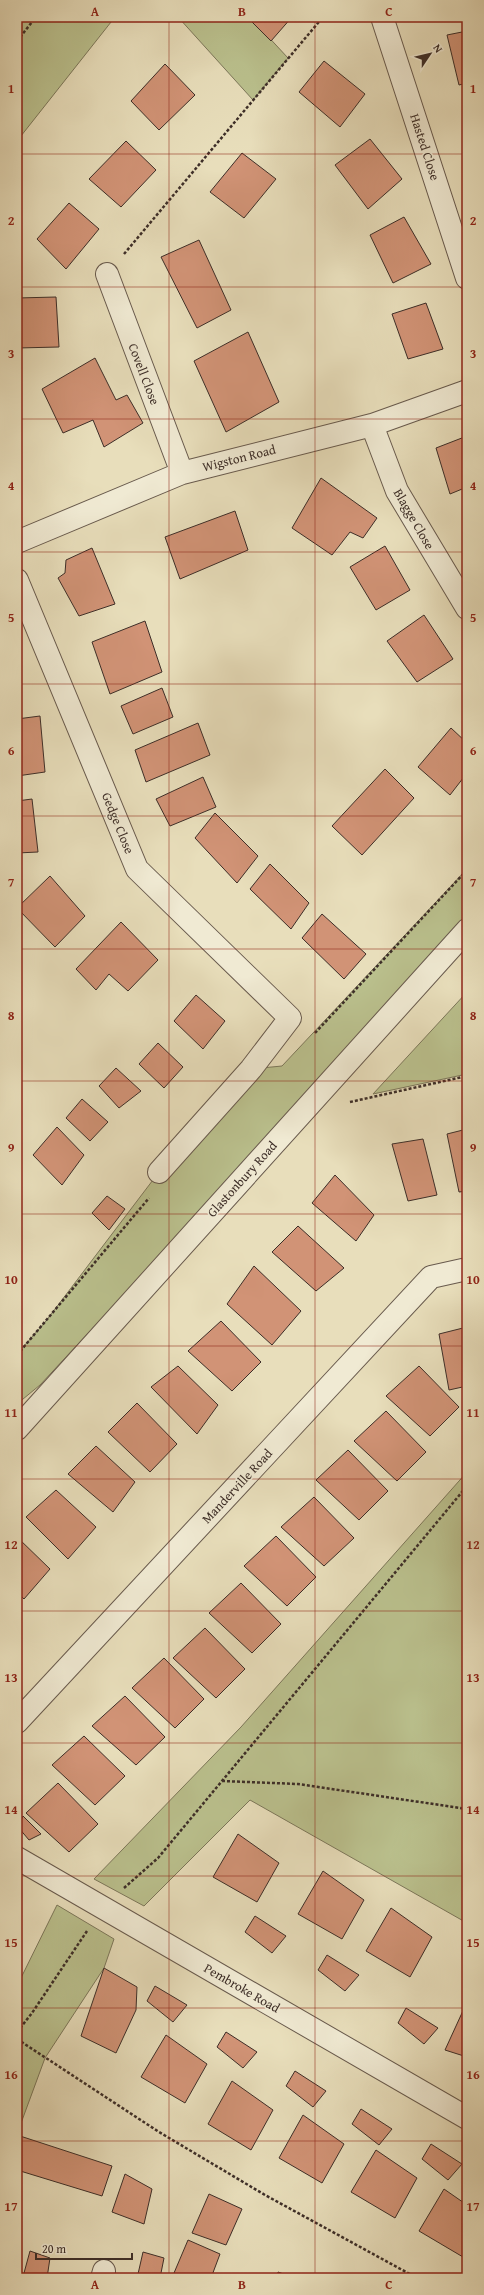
<svg xmlns="http://www.w3.org/2000/svg" width="484" height="2295" viewBox="0 0 484 2295" font-family="'Gentium Book Plus',serif">
	<style>
		.green { fill: #bac08d; stroke: #7c775a }
		.building { fill: #d19376; stroke: #3d2e28 }
		.lines { fill: none; stroke-linecap: round; stroke-linejoin: round }
		.minor-casing { stroke: #685a4d; stroke-width: 24 }
		.path { stroke: #3d2e28; stroke-width: 2.5; stroke-dasharray: 3 2; stroke-linecap: butt }
		.minor { stroke: #f0ead3; stroke-width: 22 }
		.grid { fill: none; stroke: #8f2418; stroke-width: 1; stroke-opacity: 0.55 }
		.labels { text-anchor: middle; dominant-baseline: central; stroke-width: 3; stroke-linejoin: round; paint-order: stroke }
		.street-label { font-size: 13px; fill: #3d2e28; stroke: #f0ead3 }
		.neatline { fill: none; stroke: #8f2418; stroke-width: 1.5 }
		.grid-label { font-size: 13px; text-anchor: middle; font-weight: bold; fill: #8f2418 }
	</style>
	<rect width="100%" height="100%" fill="#e8debb"/>
	<filter id="stains"><feTurbulence type="fractalNoise" baseFrequency=".005" numOctaves="4"/><feColorMatrix values="0 0 0 0 .2 0 0 0 0 .09 0 0 0 0 .02 0 0 0 .5 -.17"/></filter>
	<radialGradient id="worn" r=".72"><stop offset=".6" stop-color="#630" stop-opacity="0"/><stop offset="1" stop-color="#630" stop-opacity=".3"/></radialGradient>
	<!-- green -->
	<path class="green" d="M17 17H115L17 141Z
		M178 17H250L288 58 253 100Z
		M467 869V925L40 1385 17 1404V1354L46 1321 159 1172 251 1069 282 1066Z
		M467 992V1074L373 1094Z
		M467 1472V1923L250 1800 144 1906 94 1879 241 1727Z
		M57 1905 114 1939 104 1968 45 2058 17 2134V1986Z"/>
	<!-- building -->
	<path class="building" d="M247 17H292L271 41Z
		M467 31V83L459 85 447 35Z
		M324 61 365 94 340 127 299 92Z
		M165 64 195 95 159 130 131 101Z
		M370 139 402 179 368 209 335 165Z
		M126 141 156 170 121 207 89 179Z
		M242 153 276 179 244 218 210 192Z
		M69 203 99 229 66 269 37 239Z
		M404 217 431 264 393 283 370 235Z
		M199 240 231 310 197 328 161 257Z
		M56 297 59 347 17 348V298Z
		M426 303 443 349 408 359 392 314Z
		M248 332 279 402 226 432 194 361Z
		M95 358 116 400 127 395 143 423 104 447 93 420 63 433 42 389Z
		M467 436V487L450 494 436 448Z
		M321 478 377 518 363 538 350 532 332 555 292 528Z
		M235 511 248 550 180 579 165 537Z
		M385 546 410 590 376 610 350 567Z
		M92 548 115 604 79 616 58 578 65 573 66 560Z
		M424 615 453 659 417 682 387 641Z
		M145 621 162 672 110 694 92 642Z
		M162 688 173 717 133 734 121 706Z
		M40 716 45 772 17 776V719Z
		M198 723 210 755 146 782 135 750Z
		M451 728 467 743V773L450 795 418 767Z
		M385 769 414 798 362 855 332 826Z
		M203 777 216 807 170 826 156 799Z
		M32 799 38 852 17 853V801Z
		M215 813 258 856 237 883 195 838Z
		M270 864 309 903 291 929 250 889Z
		M50 876 85 916 55 947 17 908Z
		M322 914 366 954 344 979 302 938Z
		M121 922 158 960 128 991 109 974 96 990 76 969Z
		M196 995 225 1021 203 1049 174 1021Z
		M158 1043 183 1067 164 1088 139 1064Z
		M116 1068 141 1091 119 1108 99 1086Z
		M82 1099 108 1122 90 1141 66 1118Z
		M57 1127 84 1155 62 1185 33 1155Z
		M467 1129V1191L459 1192 447 1134Z
		M423 1139 437 1195 408 1201 392 1144Z
		M335 1175 374 1215 356 1241 312 1203Z
		M107 1196 125 1209 109 1230 92 1213Z
		M298 1226 344 1268 316 1291 272 1252Z
		M254 1266 301 1311 272 1345 227 1304Z
		M221 1321 261 1362 232 1391 188 1351Z
		M467 1327V1386L449 1390 439 1334Z
		M178 1366 218 1405 197 1434 151 1387Z
		M419 1366 459 1407 430 1436 386 1396Z
		M137 1403 177 1444 150 1472 108 1432Z
		M386 1411 426 1452 397 1481 354 1441Z
		M96 1446 135 1482 113 1512 68 1474Z
		M348 1450 388 1491 359 1520 316 1480Z
		M56 1490 96 1527 68 1559 26 1517Z
		M314 1497 354 1538 324 1566 281 1527Z
		M276 1536 316 1577 287 1606 244 1566Z
		M17 1537 50 1569 24 1599 17 1592Z
		M241 1583 281 1624 252 1653 209 1613Z
		M205 1628 245 1669 216 1698 173 1658Z
		M164 1658 204 1699 175 1728 132 1688Z
		M125 1696 165 1737 136 1765 92 1726Z
		M84 1736 125 1776 95 1805 52 1765Z
		M58 1783 98 1824 69 1852 26 1813Z
		M23 1816 41 1834 29 1840 18 1827Z
		M238 1834 279 1863 257 1902 213 1877Z
		M323 1871 364 1900 342 1939 298 1914Z
		M391 1908 432 1937 410 1977 366 1951Z
		M255 1916 286 1936 272 1953 245 1932Z
		M327 1955 359 1975 345 1991 318 1970Z
		M104 1968 137 1987 136 2010 116 2053 81 2036Z
		M155 1986 187 2005 173 2022 147 2001Z
		M467 2002V2057L445 2050Z
		M406 2008 438 2028 424 2044 398 2023Z
		M226 2032 257 2052 243 2068 217 2047Z
		M166 2035 207 2064 185 2103 141 2077Z
		M295 2071 326 2091 313 2107 286 2086Z
		M232 2081 273 2110 251 2150 208 2124Z
		M361 2109 392 2129 379 2145 352 2124Z
		M303 2115 344 2144 322 2183 279 2158Z
		M17 2135 112 2166 102 2196 17 2170Z
		M431 2144 462 2164 448 2180 422 2159Z
		M376 2150 417 2178 395 2218 351 2192Z
		M125 2174 152 2189 144 2224 112 2212Z
		M444 2189 467 2205V2250L463 2257 419 2231Z
		M209 2194 242 2209 226 2245 192 2233Z
		M188 2240 220 2254 211 2278H189L174 2273Z
		M30 2251 50 2258 47 2278H36L24 2273Z
		M143 2252 164 2258 160 2278H148L138 2274Z
		M278 2272 295 2278H277Z"/>
	<g class="lines">
		<!-- minor casing -->
		<g class="minor-casing">
			<path id="minor" d="M382 17 467 278
				M107 274 182 473
				M372 425 397 491 467 608
				M17 542 182 473 372 425 467 391
				M17 580 137 869 290 1018 251 1069 159 1172
				M17 1429 467 930
				M17 1722 431 1277 467 1269
				M17 1858 467 2118
				M102 2278 104 2271"/>
		</g>
		<!-- path -->
		<path class="path" d="M17 41 36 17
			M124 254 323 17
			M315 1033 467 870
			M350 1102 467 1076
			M17 1355 149 1198
			M222 1781 298 1784 467 1809
			M124 1888 158 1858 467 1486
			M17 2032 32 2013 87 1931
			M17 2039 159 2132 265 2195 417 2278"/>
		<!-- minor -->
		<use href="#minor" class="minor"/>
	</g>
	<!-- grid -->
	<path class="grid" d="M169 17V2278M315 17V2278M17 154H467M17 287H467M17 419H467M17 552H467M17 684H467M17 816H467M17 949H467M17 1081H467M17 1214H467M17 1346H467M17 1479H467M17 1611H467M17 1743H467M17 1876H467M17 2008H467M17 2141H467"/>
	<g class="labels">
		<!-- street labels -->
		<g class="street-label">
			<text transform="translate(425 147) rotate(72)">Hasted Close</text>
			<text transform="translate(144 374) rotate(69)">Covell Close</text>
			<text transform="translate(239 458) rotate(-14)">Wigston Road</text>
			<text transform="translate(414 519) rotate(60)">Blagge Close</text>
			<text transform="translate(118 823) rotate(68)">Gedge Close</text>
			<text transform="translate(242 1179) rotate(-48)">Glastonbury Road</text>
			<text transform="translate(237 1486) rotate(-47)">Manderville Road</text>
			<text transform="translate(242 1988) rotate(30)">Pembroke Road</text>
		</g>
	</g>
	<!-- margin -->
	<rect width="484" height="2295" fill="none" stroke="#e8debb" stroke-width="44"/>
	<!-- north arrow -->
	<g transform="translate(430 54) rotate(55)" stroke="#f0ead3" stroke-width="3" paint-order="stroke">
	<path d="M0-3L7 15L0 10L-7 15Z" fill="#3d2e28"/>
	<text y="-6" font-size="11" font-weight="bold" text-anchor="middle" fill="#3d2e28">N</text>
	</g>
	<!-- scale -->
	<path d="M36 2253v6h96v-6" fill="none" stroke="#3d2e28" stroke-width="2"/>
	<text x="42" y="2253" font-size="12" fill="#3d2e28" stroke="#f0ead3" stroke-width="3" paint-order="stroke">20 m</text>
	<rect x="22" y="22" width="440" height="2251" class="neatline"/>
	<g class="grid-label">
		<text x="95" y="16">A</text>
		<text x="242" y="16">B</text>
		<text x="389" y="16">C</text>
		<text x="11" y="93">1</text>
		<text x="473" y="93">1</text>
		<text x="11" y="225">2</text>
		<text x="473" y="225">2</text>
		<text x="11" y="358">3</text>
		<text x="473" y="358">3</text>
		<text x="11" y="490">4</text>
		<text x="473" y="490">4</text>
		<text x="11" y="622">5</text>
		<text x="473" y="622">5</text>
		<text x="11" y="755">6</text>
		<text x="473" y="755">6</text>
		<text x="11" y="887">7</text>
		<text x="473" y="887">7</text>
		<text x="11" y="1020">8</text>
		<text x="473" y="1020">8</text>
		<text x="11" y="1152">9</text>
		<text x="473" y="1152">9</text>
		<text x="11" y="1284">10</text>
		<text x="473" y="1284">10</text>
		<text x="11" y="1417">11</text>
		<text x="473" y="1417">11</text>
		<text x="11" y="1549">12</text>
		<text x="473" y="1549">12</text>
		<text x="11" y="1682">13</text>
		<text x="473" y="1682">13</text>
		<text x="11" y="1814">14</text>
		<text x="473" y="1814">14</text>
		<text x="11" y="1947">15</text>
		<text x="473" y="1947">15</text>
		<text x="11" y="2079">16</text>
		<text x="473" y="2079">16</text>
		<text x="11" y="2211">17</text>
		<text x="473" y="2211">17</text>
		<text x="95" y="2289">A</text>
		<text x="242" y="2289">B</text>
		<text x="389" y="2289">C</text>
	</g>
	<rect width="100%" height="100%" filter="url(#stains)"/>
	<rect width="100%" height="100%" fill="url(#worn)"/>
</svg>
